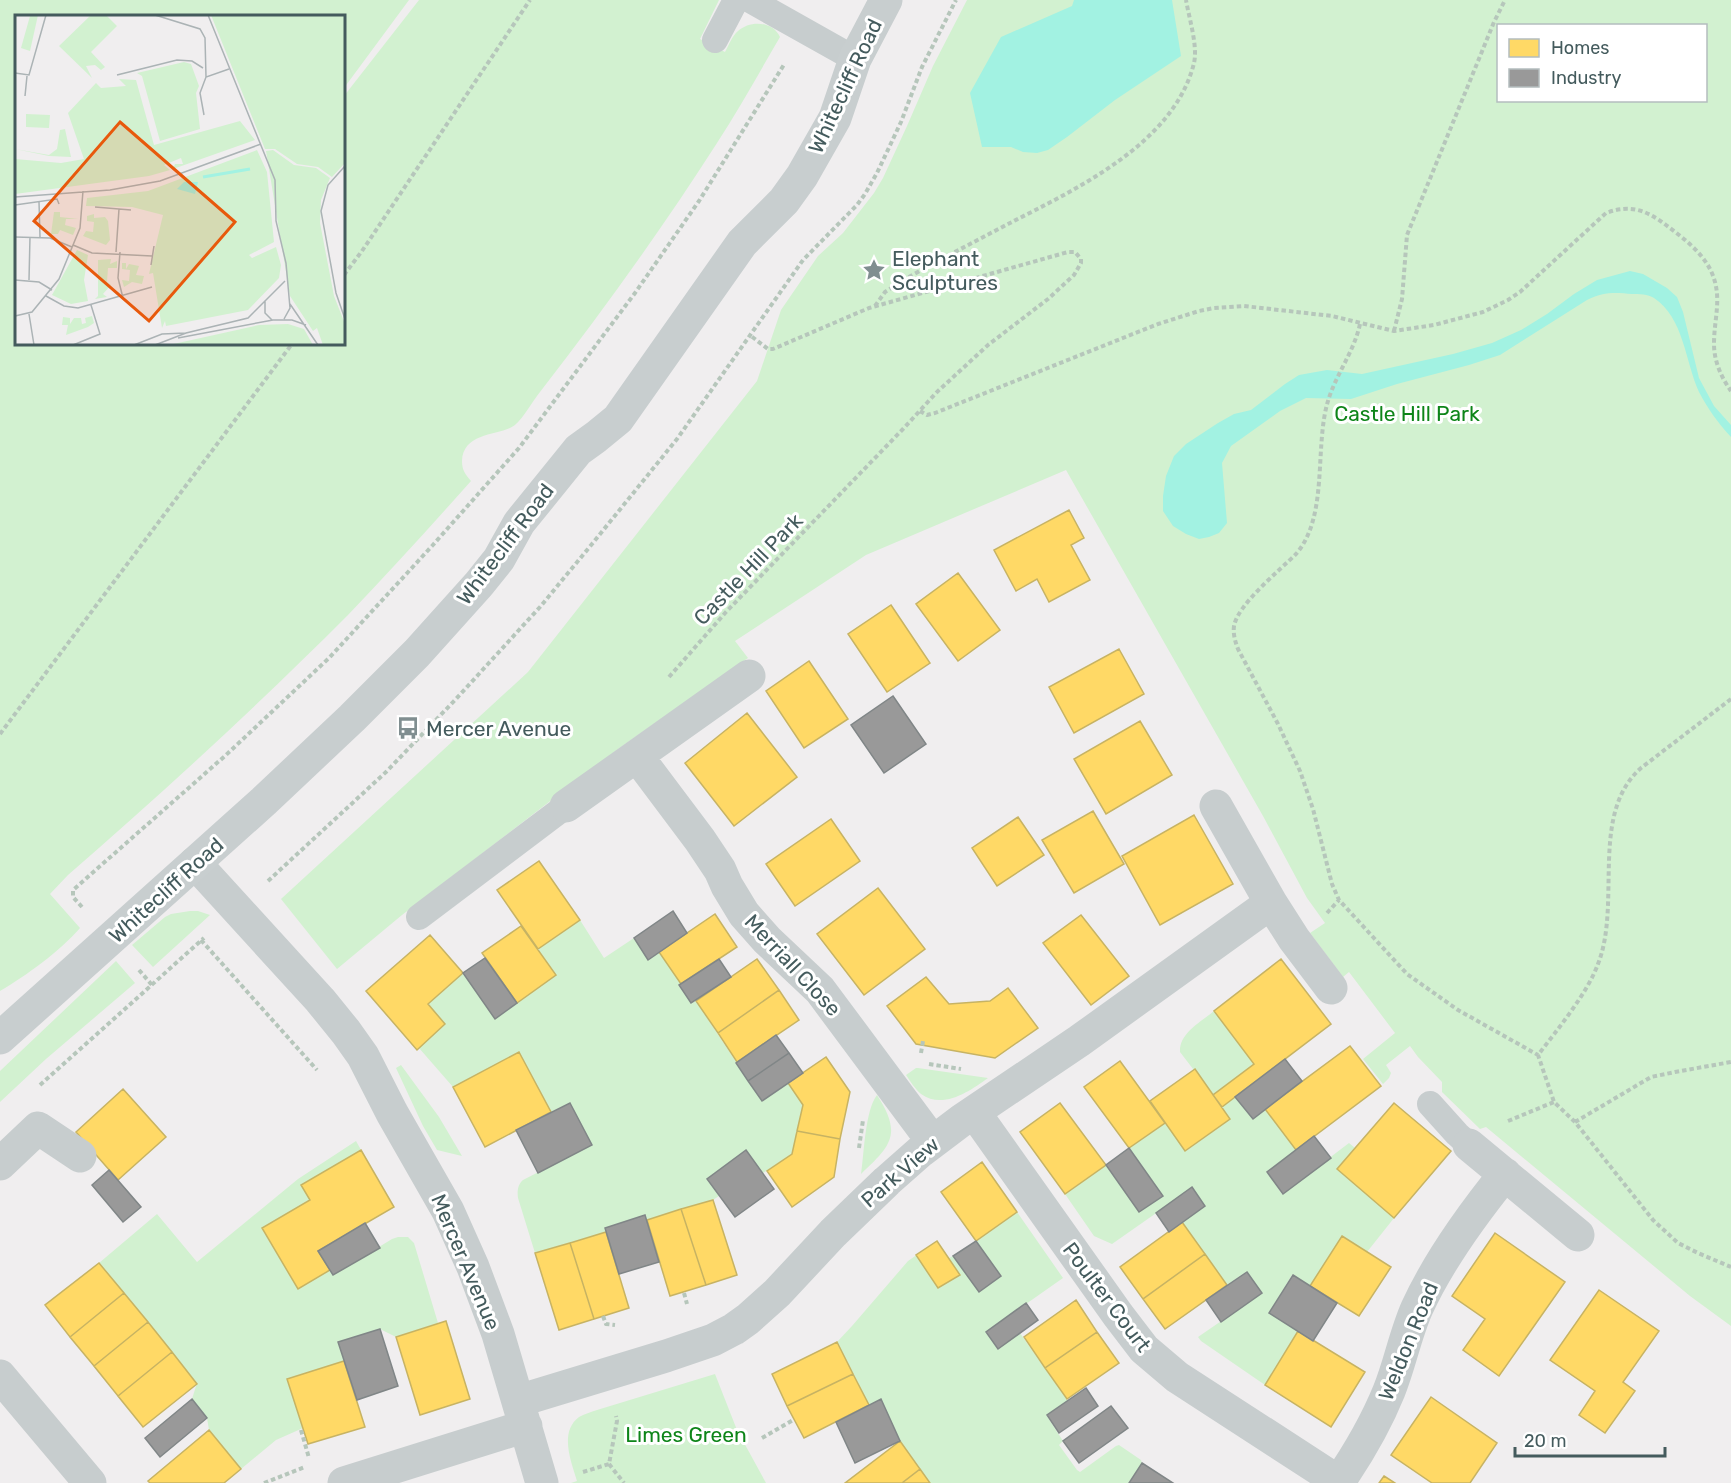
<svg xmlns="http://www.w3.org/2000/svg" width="1731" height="1483" viewBox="0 0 1731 1483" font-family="Rubik,sans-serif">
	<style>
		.green { fill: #d2f1d0; fill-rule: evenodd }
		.water { fill: #a2f2e2 }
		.homes { fill: #ffd966; stroke: #c7b363; stroke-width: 1.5 }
		.industry { fill: #999; stroke: #808687; stroke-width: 1.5 }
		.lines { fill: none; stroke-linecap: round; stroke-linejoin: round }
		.path { stroke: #b6c6bb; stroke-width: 4; stroke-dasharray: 4.5 3; stroke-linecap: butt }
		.lane { stroke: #c7cdce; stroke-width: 26 }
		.street { stroke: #c7cdce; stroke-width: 33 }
		.secondary { stroke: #c8cecf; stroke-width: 33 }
		.labels { text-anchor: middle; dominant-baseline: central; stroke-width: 6; stroke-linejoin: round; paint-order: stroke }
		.street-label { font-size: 21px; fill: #445b5d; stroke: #fff }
		.poi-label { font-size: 21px; fill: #445b5d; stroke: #fff; text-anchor: start }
		.park-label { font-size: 21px; fill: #0e8519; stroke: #fff }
		.inset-river { fill: none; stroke: #a2f2e2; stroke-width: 3 }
		.inset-road { fill: none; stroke: #abb3b5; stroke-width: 1.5 }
		.view { fill: #e8590c; fill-opacity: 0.15; stroke: #e8590c; stroke-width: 3 }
		.inset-edge { fill: none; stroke: #445b5d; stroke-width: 3 }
	</style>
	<rect width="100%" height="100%" fill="#f0eeef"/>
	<!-- green -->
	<path class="green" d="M0 0H409L344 88V16H16V344H344V96L419 0H719L700 39 725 52C729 45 732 36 738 31 750 20 773 21 780 37 759 73 739 109 717 143 662 229 602 312 540 392 532 402 524 417 515 425 501 436 463 431 462 461 462 470 465 474 471 481 431 526 390 571 348 615 258 705 165 791 68 875L50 894 80 928C59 952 27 975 0 991Z
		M967 0H1731V1326L1690 1296 1486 1127 1480 1129 1442 1092V1082L1418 1057 1410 1046 1386 1065 1391 1073 1389 1078 1383 1084 1363 1059 1395 1033 1349 972 1343 977 1310 933 1325 923 1307 898 1263 816 1066 470 866 555 735 641 748 658 618 749 402 915 337 969 281 899 528 672 757 381 781 310 818 256 843 233 874 193 883 178 907 126 933 66ZM1498 26H1706V100H1498Z
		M190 911H198L210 915 153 967 132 945 165 917 171 914Z
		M580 920 604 958 634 938 648 959 659 952 681 984 679 986 691 1003 696 1001 762 1101 788 1083 803 1105 792 1154 763 1173 746 1150 707 1179 719 1196 713 1200 647 1220 645 1215 605 1228 606 1232 535 1253 518 1198C517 1191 518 1184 523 1180L591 1145 570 1103 551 1112 519 1052 453 1087 419 1048 445 1024 428 1004 463 973 495 1018 556 975 538 949Z
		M116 961 135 983 46 1059 0 1102V1071Z
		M1214 1011 1254 1064 1213 1095 1180 1052C1179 1033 1201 1022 1214 1011Z
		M401 1065 439 1117 462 1156 437 1150 423 1126 396 1068Z
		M916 1068H918L988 1078C970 1091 943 1110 921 1094 915 1089 910 1081 906 1075Z
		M877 1095C902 1134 892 1145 861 1174 864 1155 865 1110 877 1095Z
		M1235 1097 1253 1119 1265 1109 1296 1150 1267 1172 1282 1194 1349 1143 1355 1148 1337 1169 1394 1218 1367 1252 1342 1236 1310 1286 1292 1275 1269 1313 1298 1331 1265 1385 1201 1341 1198 1337 1262 1293 1246 1272 1227 1285 1182 1222 1205 1206 1192 1188 1112 1244 1094 1236 1065 1194 1106 1165 1139 1212 1163 1196 1129 1148 1165 1123 1186 1151 1230 1119 1222 1107Z
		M356 1141 361 1150 301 1185 310 1200 262 1229 298 1289 330 1270 333 1275 392 1239 398 1237H408L414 1243 438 1323 396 1337 380 1329 339 1343 344 1361 288 1379 303 1428 276 1440 241 1469 209 1430 207 1418 192 1399 197 1383 99 1263 157 1214 197 1262 298 1179Z
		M1017 1212 1063 1278 986 1332 998 1349 1020 1333 1068 1401 1047 1416 1063 1441 1059 1445 1077 1470 1080 1472 1116 1446 1119 1445 1141 1460 1142 1463 1129 1483H930L900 1441 881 1399 869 1405 837 1342 852 1326 908 1261 937 1241 949 1258 953 1256 979 1292 1000 1277 976 1241Z
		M715 1374 737 1430 766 1483H571L577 1481C571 1461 559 1432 579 1417 584 1414 591 1412 597 1410Z"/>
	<!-- water -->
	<path class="water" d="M1074 0H1172L1181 56 1115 100 1067 137 1048 150 1037 153 1023 152 1011 147H982L970 93 1001 37 1072 6Z
		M1630 271 1643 274 1667 288 1677 297 1683 312 1699 378 1714 406 1731 425V437C1718 423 1708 409 1699 392 1685 361 1684 318 1654 298 1648 294 1639 294 1632 294 1615 292 1602 292 1587 300L1500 355 1469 365 1397 384 1351 399 1306 398 1280 411 1231 446 1222 463 1227 523 1219 533 1209 537 1199 539 1186 534 1173 526 1163 511V496L1166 476 1174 456 1186 444 1218 423 1234 414 1251 410 1285 384 1299 375 1327 370 1362 374 1453 354 1492 343 1521 330 1547 314 1574 294 1597 280Z"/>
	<!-- homes -->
	<path class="homes" d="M1069 510 1084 538 1071 545 1090 580 1049 602 1037 579 1016 591 994 550Z
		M958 573 1000 630 958 661 916 604Z
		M891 605 930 663 887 692 848 634Z
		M1119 649 1144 694 1074 733 1049 687Z
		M809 661 848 719 804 748 766 691Z
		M747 713 797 777 734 826 685 763Z
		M1140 721 1172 775 1106 814 1074 759Z
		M1093 811 1124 864 1074 893 1042 840Z
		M1194 815 1233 884 1160 925 1122 856Z
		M1018 817 1044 855 997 886 972 848Z
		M831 819 860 861 795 906 766 864Z
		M539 861 580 920 538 949 497 890Z
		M878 888 925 949 864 995 817 934Z
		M715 914 737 947 681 984 659 952Z
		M1081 915 1129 976 1091 1005 1043 943Z
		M521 926 556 975 517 1003 482 953Z
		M430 935 463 973 428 1004 445 1024 417 1050 366 991Z
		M757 959 779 990 718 1033 696 1001Z
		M1281 959 1331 1024 1222 1107 1213 1095 1254 1064 1214 1011Z
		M926 977 949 1004 990 1001 1008 988 1038 1028 995 1058 916 1044 887 1006Z
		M779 990 799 1020 737 1062 718 1033Z
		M1350 1046 1381 1086 1296 1150 1265 1109Z
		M519 1052 551 1112 485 1147 453 1087Z
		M826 1057 850 1092 840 1139 797 1131 803 1105 788 1083Z
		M1120 1061 1165 1123 1129 1148 1084 1087Z
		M1195 1069 1230 1119 1185 1151 1150 1101Z
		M123 1089 166 1137 118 1180 76 1132Z
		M1060 1103 1106 1165 1065 1194 1020 1132Z
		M1394 1103 1451 1151 1394 1218 1337 1169Z
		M797 1131 840 1139 834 1177 792 1207 767 1171 792 1154Z
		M361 1150 394 1207 318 1251 330 1270 298 1289 262 1228 310 1200 301 1185Z
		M982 1162 1017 1212 976 1241 941 1192Z
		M713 1200 737 1275 706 1285 681 1209Z
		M681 1209 706 1285 670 1296 647 1220Z
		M1182 1222 1205 1254 1143 1299 1120 1267Z
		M606 1232 629 1308 594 1319 570 1243Z
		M1495 1233 1565 1282 1499 1376 1463 1350 1485 1319 1452 1296Z
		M1342 1236 1391 1267 1359 1316 1310 1286Z
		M937 1241 960 1275 938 1288 916 1255Z
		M570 1243 594 1319 559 1330 535 1253Z
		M1205 1254 1227 1285 1165 1329 1143 1299Z
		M99 1263 124 1293 70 1337 45 1305Z
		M1599 1290 1659 1331 1623 1382 1635 1391 1605 1433 1579 1415 1595 1391 1550 1360Z
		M124 1293 148 1322 94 1366 70 1337Z
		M1076 1300 1097 1332 1045 1368 1024 1337Z
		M446 1321 470 1399 420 1415 396 1337Z
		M148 1322 172 1352 118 1396 94 1366Z
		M1298 1331 1365 1372 1331 1427 1265 1385Z
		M1097 1332 1119 1363 1067 1399 1045 1368Z
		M837 1342 853 1374 787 1406 772 1374Z
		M172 1352 197 1384 143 1427 118 1396Z
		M344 1361 365 1427 308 1444 287 1379Z
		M853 1374 869 1405 804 1438 787 1406Z
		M1431 1397 1497 1443 1470 1483H1432L1391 1455Z
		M209 1430 241 1469 224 1483H150L148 1481Z
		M900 1441 920 1469 902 1483H845Z
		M920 1469 930 1483H902Z
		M1384 1476 1395 1483H1379Z"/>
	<!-- industry -->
	<path class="industry" d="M893 696 926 744 884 773 851 725Z
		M673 911 687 933 648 960 634 938Z
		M485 958 517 1003 495 1019 463 973Z
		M719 959 731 977 691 1003 679 985Z
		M776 1035 789 1053 748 1081 736 1063Z
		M789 1053 803 1073 762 1101 748 1081Z
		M1285 1059 1302 1081 1253 1119 1235 1097Z
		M570 1103 592 1145 538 1173 516 1130Z
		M1314 1136 1331 1158 1283 1194 1267 1172Z
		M1129 1148 1163 1196 1139 1212 1106 1165Z
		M746 1150 774 1189 735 1217 707 1179Z
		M109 1170 141 1207 123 1222 92 1185Z
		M1192 1187 1205 1206 1169 1232 1156 1213Z
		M645 1215 659 1262 619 1274 605 1228Z
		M365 1223 380 1248 333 1275 318 1251Z
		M976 1241 1001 1276 979 1292 953 1256Z
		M1247 1272 1262 1293 1221 1322 1206 1300Z
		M1293 1275 1337 1303 1313 1341 1269 1313Z
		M1026 1303 1038 1320 998 1349 986 1332Z
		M380 1329 398 1386 357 1400 338 1342Z
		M1086 1388 1098 1406 1059 1433 1047 1415Z
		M192 1399 207 1418 160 1457 145 1438Z
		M881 1399 900 1441 855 1463 836 1422Z
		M1111 1406 1128 1428 1079 1463 1063 1441Z
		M1142 1463 1173 1483H1129Z"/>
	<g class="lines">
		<!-- path -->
		<path class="path" d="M344 275 362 251 530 0
			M875 306 885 292 907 278C941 259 974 242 1008 224 1076 189 1174 144 1194 63 1198 46 1189 18 1186 0
			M1360 324C1354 352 1336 374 1328 401 1314 447 1329 516 1296 554 1279 571 1238 604 1234 626 1233 634 1235 641 1238 649L1278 724 1300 771 1313 809 1332 884 1339 900 1407 974 1458 1010 1538 1055
			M1394 331 1402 299 1407 235 1494 22 1505 0
			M920 411 927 415 935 413 1158 324 1199 311 1214 308 1244 306 1332 316 1394 331 1434 325 1483 312 1508 300 1520 292 1606 213C1630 204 1646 210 1666 225 1682 237 1702 252 1711 271 1723 297 1714 317 1714 344 1714 361 1721 377 1731 391
			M669 677 726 612 903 429 937 392 988 345 1048 299 1074 275 1081 263V259L1075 252H1068L869 308 773 349H768L751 336
			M1731 699 1641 768C1589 814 1622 903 1598 964 1587 994 1557 1030 1538 1055L1554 1102 1575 1122 1653 1220 1678 1243 1698 1253 1731 1267
			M0 734 292 344
			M268 881 386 772 456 699 540 607 592 544 677 439 803 260 857 205 865 194 877 173 901 122 922 67 956 0
			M82 907 73 897V890L226 755 329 658 432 546 519 448 635 293 699 201 785 63
			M1327 913 1339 900
			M201 940 317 1070
			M139 970 152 985
			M921 1053 923 1041
			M929 1064 961 1069
			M40 1085 204 938
			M1508 1121 1554 1102
			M1575 1122 1651 1077 1675 1072 1731 1062
			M859 1148 863 1120
			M684 1293 687 1304
			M603 1316 606 1324 615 1325
			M301 1430 309 1458
			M762 1438 793 1420
			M609 1464 624 1483
			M583 1472 609 1464 617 1421 616 1416
			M264 1483 305 1467"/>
		<!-- lane -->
		<path class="lane" d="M750 0 855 59
			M715 40 736 0
			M419 917 566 806
			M1430 1104 1457 1134 1469 1145"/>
		<!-- street -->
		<path class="street" d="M637 756 700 840 720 870 727 886 744 914 767 940 820 990 933 1142
			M566 806 749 676
			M1216 806 1271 903 1294 939 1331 988
			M195 863 320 1000 346 1032 363 1056 392 1113 448 1211 473 1267 498 1334 542 1483
			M974 1112 1118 1315 1144 1349 1177 1377 1339 1482
			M1469 1145 1578 1235
			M0 1164 38 1128 80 1156
			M0 1376 90 1483
			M518 1401 666 1356 713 1340 734 1329 748 1319 777 1293 833 1233 887 1181 921 1151 962 1120 1079 1041 1271 903
			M344 1483 526 1426
			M1338 1483C1358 1454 1376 1423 1389 1391 1400 1364 1405 1335 1417 1308 1439 1260 1471 1216 1505 1174"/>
		<!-- secondary -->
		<path class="secondary" d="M0 1038 264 801 352 718 417 653 479 584 499 559 519 523 578 450 596 437 618 419 742 243 784 201 802 176 835 118 855 59 886 0"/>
	</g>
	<!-- icons -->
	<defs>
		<g id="sight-bare" transform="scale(1.8)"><path d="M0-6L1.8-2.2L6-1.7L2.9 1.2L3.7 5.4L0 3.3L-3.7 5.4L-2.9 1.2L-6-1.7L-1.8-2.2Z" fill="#808e90" stroke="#fff" stroke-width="2.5" paint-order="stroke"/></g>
		<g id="bus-bare" transform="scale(1.8)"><path d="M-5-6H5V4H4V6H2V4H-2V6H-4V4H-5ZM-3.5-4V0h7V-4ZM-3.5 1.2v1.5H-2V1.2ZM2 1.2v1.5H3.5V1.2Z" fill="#808e90" stroke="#fff" stroke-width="2.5" paint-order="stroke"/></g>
	</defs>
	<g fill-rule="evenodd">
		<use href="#sight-bare" x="874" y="270"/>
		<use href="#bus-bare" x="408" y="728"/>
	</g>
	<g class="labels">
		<!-- street labels -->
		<g class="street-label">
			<text transform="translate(845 86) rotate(-65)">Whitecliff Road</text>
			<text transform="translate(505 544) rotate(-53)">Whitecliff Road</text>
			<text transform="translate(748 569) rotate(-46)">Castle Hill Park</text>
			<text transform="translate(166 890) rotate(-42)">Whitecliff Road</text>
			<text transform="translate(793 965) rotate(47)">Merriall Close</text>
			<text transform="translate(900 1172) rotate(-41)">Park View</text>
			<text transform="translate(466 1262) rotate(67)">Mercer Avenue</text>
			<text transform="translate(1107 1297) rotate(53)">Poulter Court</text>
			<text transform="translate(1408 1341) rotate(-68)">Weldon Road</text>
		</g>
		<!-- poi labels -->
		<g class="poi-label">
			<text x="892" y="258">Elephant<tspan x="892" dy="24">Sculptures</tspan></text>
			<text x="426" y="728">Mercer Avenue</text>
		</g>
		<!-- park labels -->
		<g class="park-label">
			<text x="1407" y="413">Castle Hill Park</text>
			<text x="686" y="1434">Limes Green</text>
		</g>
	</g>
	<!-- overview -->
	<g transform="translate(15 15)">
		<rect width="330" height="330" fill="#f0eeef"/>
		<path d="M23 0 15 36 6 33 15 1ZM76 0H91L102 11 76 37 90 52 86 55 80 50 71 51 77 63 44 31ZM196 0H330V148L317 162 303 152 282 149 260 134H250ZM169 47 176 49 184 71 181 78 185 114 145 126 127 61 122 58ZM104 64 121 65 139 130 225 106 240 125 158 154 160 149H168L166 143 149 150 155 155 134 161 0 179V144L46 148 69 144 53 98 81 68 86 73 111 71ZM11 99 35 100 34 113 11 112ZM50 114 56 142 34 141 0 134 34 140 42 134 45 115ZM242 135 252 157 259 227 234 240 237 243 261 232 266 250 264 263 233 295 151 311 150 306 147 313 138 258 134 259 148 200 117 192 71 191 72 183 133 176ZM258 135 279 150 301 153 315 163 306 185 305 208 319 281 330 309V330H308L302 313 298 316 275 281 251 136ZM39 197H45V202L63 204H51L50 210 61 213 58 220 45 215 43 219H36ZM79 199V203L90 202 93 206 95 225 91 230 68 221 71 216 78 217 79 207 72 206V201ZM62 235 73 240 69 265 73 286 56 289 37 280ZM96 244 95 249 102 246V253H93L92 267 96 270 88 279 92 282 80 284 83 281V245ZM107 248H111V254L114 249 124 251 121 260 129 261 127 269 117 267 109 272 107 265 114 266 115 255 107 254ZM77 301 79 308 73 312 51 320 53 310H47L48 302 55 303V309L59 303H66L67 309 71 308 70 303ZM273 309 289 314 298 330H154L244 310Z" fill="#d2f1d0"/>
		<path d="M169 167H183L180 179 162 174Z" fill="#a2f2e2"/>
		<path class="inset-river" d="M188 162 235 154"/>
		<path class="inset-road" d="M140 0 185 14 190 23 191 62M193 0 260 165 261 206 271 248 275 293 269 304M0 58 14 60 31 0M102 60 162 45 177 46 188 53M10 81 12 61M189 100 185 78 191 62 214 54M330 151 313 170 306 196 321 278 330 304M0 182 95 175 145 166 246 129M24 187 25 222M0 190 42 184 44 189M80 192 116 195M0 222 35 223 57 232M58 230 77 238 137 241M101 237 104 194M105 237 103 263 108 283M136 250 139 231M0 265 24 267 37 275M14 265 15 222M270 266 250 286V298L257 305H277L291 310M31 281 49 291 63 293 137 272M275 289 303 330M14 299 19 330M0 301 17 297 44 264 65 213 68 176M163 323 258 305M58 330 85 319 76 290M119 330 147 319 171 318M140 330 171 318 233 303 250 286"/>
		<path class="view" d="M105 107 220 207 134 306 19 206Z"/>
		<rect width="330" height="330" class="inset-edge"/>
	</g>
	<!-- legend -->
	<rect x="1497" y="24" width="210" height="78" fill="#ffffff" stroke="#b4bdbe" stroke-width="1.5"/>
	<rect x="1509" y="39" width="30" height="18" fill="#ffd966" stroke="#b4bdbe" stroke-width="1.5"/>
	<text x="1551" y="54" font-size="18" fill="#445b5d">Homes</text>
	<rect x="1509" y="69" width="30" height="18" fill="#999999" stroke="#b4bdbe" stroke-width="1.5"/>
	<text x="1551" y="84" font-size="18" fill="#445b5d">Industry</text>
	<!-- scale -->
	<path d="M1515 1447v9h150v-9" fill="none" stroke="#445b5d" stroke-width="3"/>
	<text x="1524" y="1447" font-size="18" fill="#445b5d" stroke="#ffffff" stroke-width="4.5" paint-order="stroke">20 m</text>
</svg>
